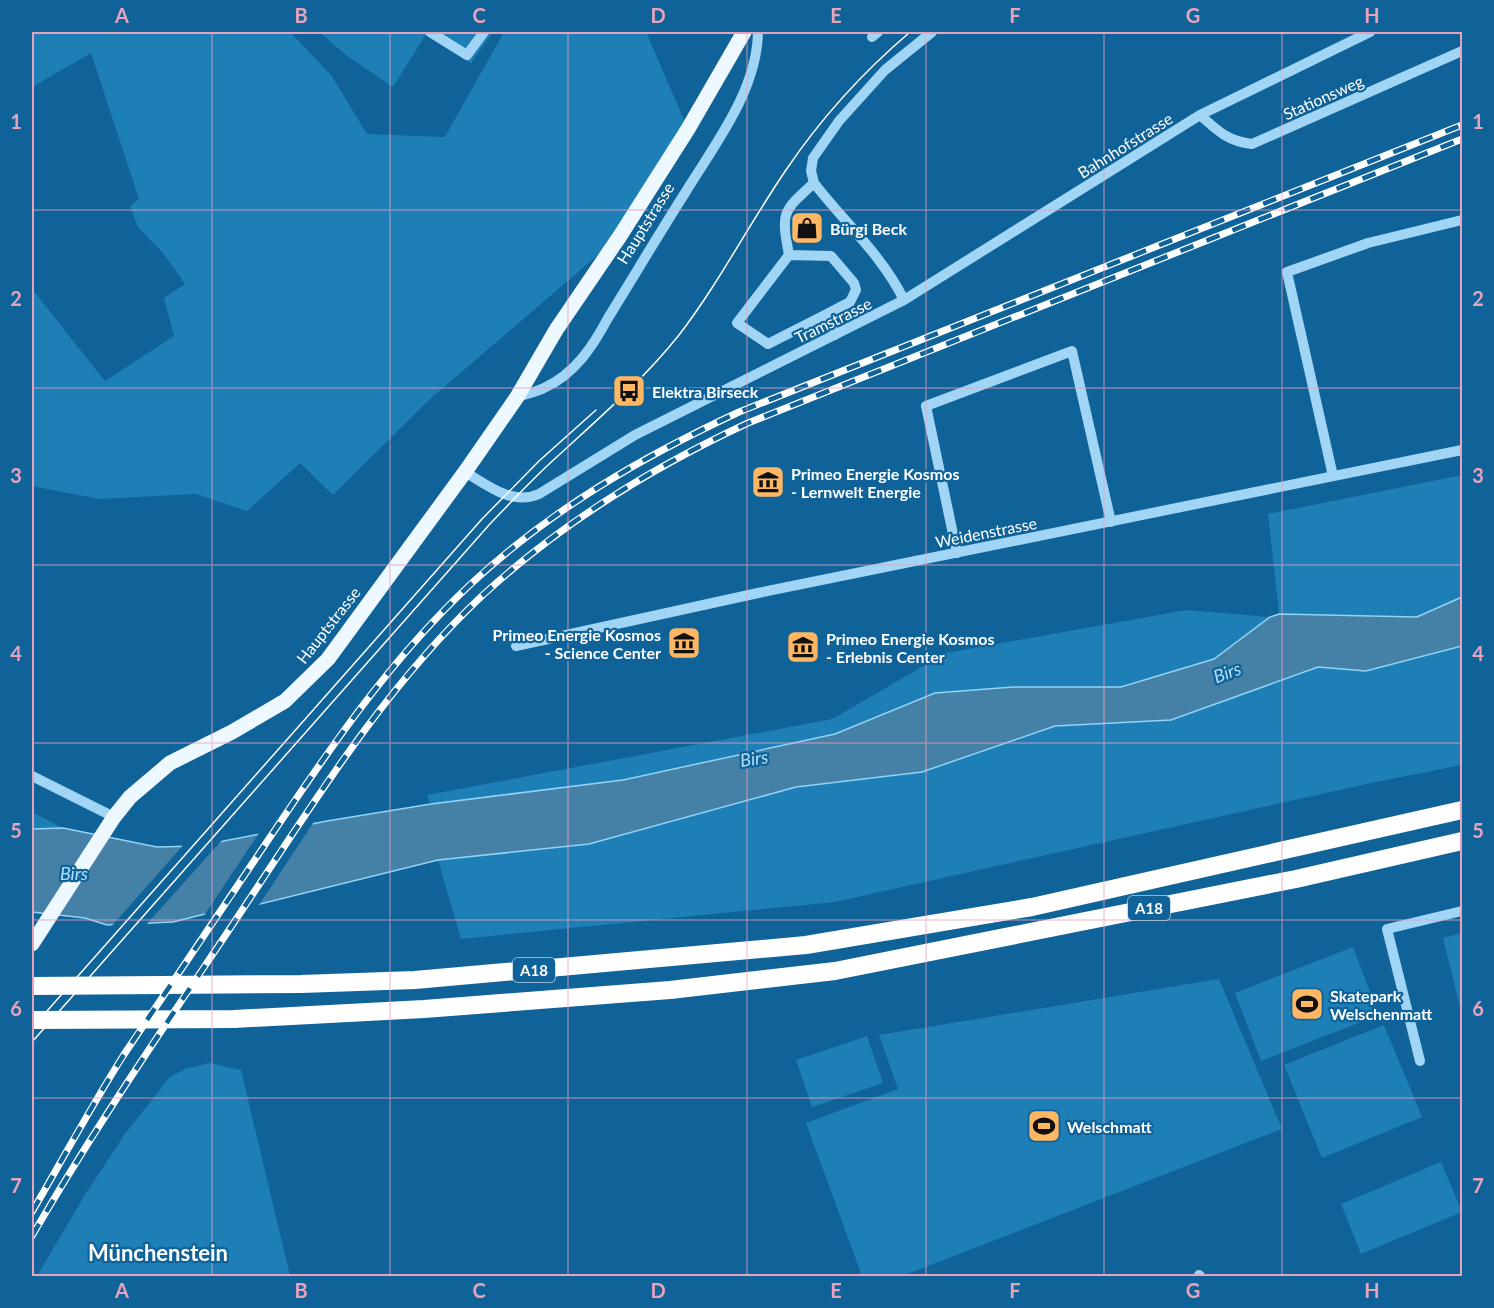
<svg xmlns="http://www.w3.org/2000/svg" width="1494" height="1308" viewBox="0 0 1494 1308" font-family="Lato,sans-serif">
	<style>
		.green { fill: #1e7eb6 }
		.water { fill: #4580a6; stroke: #92d3f8; stroke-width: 1.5 }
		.pier { fill: #0f6399 }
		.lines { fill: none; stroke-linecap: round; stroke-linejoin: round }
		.minor { stroke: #a0d5f5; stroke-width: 10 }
		.major { stroke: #eef8ff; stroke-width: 15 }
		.highway { stroke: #fff; stroke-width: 18 }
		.tram { stroke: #fff; stroke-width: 1.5 }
		.rail-casing { stroke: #fff; stroke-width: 7 }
		.rail { stroke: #0f6399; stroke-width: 4.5; stroke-dasharray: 14; stroke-linecap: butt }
		.grid { fill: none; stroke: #e7a3bd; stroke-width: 1.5; stroke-opacity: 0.55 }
		.labels { text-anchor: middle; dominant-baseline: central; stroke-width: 4.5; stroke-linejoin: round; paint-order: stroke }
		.shield { fill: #0f6399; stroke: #b7d0e0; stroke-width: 1.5 }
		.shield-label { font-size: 15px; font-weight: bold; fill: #fff }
		.street-label { font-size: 16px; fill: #fff; stroke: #0f6399 }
		.poi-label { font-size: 16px; font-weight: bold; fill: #fff; stroke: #0f6399; text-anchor: start }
		.water-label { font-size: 18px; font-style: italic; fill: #b1e0fb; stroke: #0f6399 }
		.district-label { font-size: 22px; font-weight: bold; fill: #fff; stroke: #0f6399 }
		.neatline { fill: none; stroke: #e7a3bd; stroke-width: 2 }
		.grid-label { font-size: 20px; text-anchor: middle; font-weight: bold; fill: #e7a3bd }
	</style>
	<rect width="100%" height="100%" fill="#0f6399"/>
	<!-- green -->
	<path class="green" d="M32 32H290L331 75 367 134 445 137 504 32H646L688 129 620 236 429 400 333 495 300 463 247 511 196 494 99 499 32 486V289L105 381 174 336 164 298 185 284 163 253 138 227 130 206 139 199 91 53 32 87Z
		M319 32H493L471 63 426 34 393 87 346 55Z
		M1462 475V597L1417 617 1279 614 1268 514Z
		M1186 610 1270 617 1214 659 1121 687H1013L935 693 835 734 627 780 431 804 427 795 832 719 946 653Z
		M1462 646V765L1371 783 835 902 461 939 438 860 589 844 796 787 922 772 1055 726 1171 720 1318 667 1366 671Z
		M32 812 63 828 32 829Z
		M1462 933V1015L1443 938Z
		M1353 947 1379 1015 1261 1061 1235 993Z
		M1219 979 1282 1129 902 1276H862L806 1123 898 1089 879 1035Z
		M1384 1025 1422 1117 1322 1158 1284 1065Z
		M867 1036 883 1083 812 1107 796 1060Z
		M209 1063 241 1070 290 1276H37L86 1193 125 1134 169 1078 185 1069Z
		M1441 1162 1462 1212 1361 1254 1341 1204Z"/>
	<!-- water -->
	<path class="water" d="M1462 597V646L1366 671 1318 667 1171 720 1055 726 922 772 796 787 589 844 438 860 232 911 209 913 173 922 107 925 85 918 32 912V829L63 828 157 847 198 846 327 821 431 804 623 780 835 734 935 693 1013 687H1121L1214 659 1270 617 1279 614 1417 617Z"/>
	<!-- pier -->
	<path class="pier" d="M315 820 257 908 233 914 203 917 261 830Z
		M224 838 145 926 110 928 185 843H198Z"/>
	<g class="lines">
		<!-- minor -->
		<path class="minor" d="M430 32 467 55 484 32
			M872 37 878 32
			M1200 115C1218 131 1227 141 1252 144L1462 51
			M814 183C782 212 781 212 789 255L737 323 768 344 825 315 835 335
			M789 255 831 256 854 283 856 290 850 302 825 315
			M904 300C882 255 844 222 814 183L811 171 813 158 839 121 885 70 932 32
			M517 397C526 394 536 392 544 388 575 374 593 346 608 318 634 276 659 234 685 193 715 144 757 91 758 32
			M465 472C487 485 512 506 539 494L635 435 904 300 1200 115 1370 32
			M1333 476 1287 272 1368 243 1462 220
			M957 553 926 406 1072 351 1111 522
			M516 646 758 593 1462 450
			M32 776 114 817
			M1420 1061 1387 929 1462 911
			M1199 1275 1200 1276"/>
		<!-- major -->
		<path class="major" d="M32 944 114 817 130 797 170 763 232 732 285 701 328 659 465 472 517 397 556 330 620 236 688 129 744 32"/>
		<!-- highway -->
		<path class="highway" d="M32 986 301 984 415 980 806 945 1032 907 1462 810
			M32 1020 234 1019 424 1009 670 990 835 971 1296 879 1462 841"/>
		<!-- tram -->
		<path class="tram" d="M32 1028 482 519 539 461 596 410
			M32 1042 489 525C508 505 527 485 547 466 592 424 640 384 679 335 719 283 749 224 786 170 821 118 862 73 910 32"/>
		<!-- rail casing -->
		<g class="rail-casing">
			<path id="rail" d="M32 1212C62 1160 91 1107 123 1056 164 994 207 932 248 870 316 769 383 665 473 582 552 509 642 457 739 412L1462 125
				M32 1236C94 1129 164 1027 233 924 309 810 382 689 484 594 563 522 651 468 748 423L1462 139"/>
		</g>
		<!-- rail -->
		<use href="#rail" class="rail"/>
	</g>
	<!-- grid -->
	<path class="grid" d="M212 32V1276M390 32V1276M568 32V1276M747 32V1276M926 32V1276M1104 32V1276M1282 32V1276M32 210H1462M32 388H1462M32 565H1462M32 743H1462M32 920H1462M32 1098H1462"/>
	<!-- icons -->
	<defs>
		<g id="shop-square" transform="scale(1.725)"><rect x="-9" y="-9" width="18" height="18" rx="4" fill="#ffb764" stroke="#0f6399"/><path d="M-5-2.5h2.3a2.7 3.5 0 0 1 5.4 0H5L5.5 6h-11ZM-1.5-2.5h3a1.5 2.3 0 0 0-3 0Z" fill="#111"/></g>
		<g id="bus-square" transform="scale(1.725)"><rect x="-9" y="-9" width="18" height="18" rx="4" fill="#ffb764" stroke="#0f6399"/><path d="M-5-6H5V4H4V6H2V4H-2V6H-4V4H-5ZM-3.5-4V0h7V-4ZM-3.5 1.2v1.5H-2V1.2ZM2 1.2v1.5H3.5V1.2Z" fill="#111"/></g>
		<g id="museum-square" transform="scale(1.725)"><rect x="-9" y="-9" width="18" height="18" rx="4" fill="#ffb764" stroke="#0f6399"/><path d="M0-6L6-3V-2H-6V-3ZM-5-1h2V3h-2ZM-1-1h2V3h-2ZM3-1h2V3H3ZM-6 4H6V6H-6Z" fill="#111"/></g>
		<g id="stadium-square" transform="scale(1.725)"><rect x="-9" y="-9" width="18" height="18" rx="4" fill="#ffb764" stroke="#0f6399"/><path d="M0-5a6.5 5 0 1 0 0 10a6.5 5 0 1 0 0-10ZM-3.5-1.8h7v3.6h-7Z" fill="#111"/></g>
	</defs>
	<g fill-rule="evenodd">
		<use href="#shop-square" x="807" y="228"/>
		<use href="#bus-square" x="629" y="391"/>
		<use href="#museum-square" x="768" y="482"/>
		<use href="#museum-square" x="684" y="643"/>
		<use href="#museum-square" x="803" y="647"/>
		<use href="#stadium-square" x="1307" y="1004"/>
		<use href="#stadium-square" x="1044" y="1126"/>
	</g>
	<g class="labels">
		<!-- shield labels -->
		<g class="shield">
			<rect x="1128" y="896" width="42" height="24" rx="4.5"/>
			<rect x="513" y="958" width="42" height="24" rx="4.5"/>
		</g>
		<g class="shield-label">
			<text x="1149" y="908">A18</text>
			<text x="534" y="970">A18</text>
		</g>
		<!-- street labels -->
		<g class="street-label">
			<text transform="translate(1323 97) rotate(-24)">Stationsweg</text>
			<text transform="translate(1125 145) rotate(-32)">Bahnhofstrasse</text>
			<text transform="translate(645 223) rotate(-58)">Hauptstrasse</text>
			<text transform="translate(833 320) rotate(-26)">Tramstrasse</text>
			<text transform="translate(986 532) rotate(-11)">Weidenstrasse</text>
			<text transform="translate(328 625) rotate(-52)">Hauptstrasse</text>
		</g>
		<!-- poi labels -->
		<g class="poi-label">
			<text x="830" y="228">Bürgi Beck</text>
			<text x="652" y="391">Elektra Birseck</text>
			<text x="791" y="473">Primeo Energie Kosmos<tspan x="791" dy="18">- Lernwelt Energie</tspan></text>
			<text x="661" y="634" text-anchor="end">Primeo Energie Kosmos<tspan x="661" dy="18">- Science Center</tspan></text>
			<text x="826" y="638">Primeo Energie Kosmos<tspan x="826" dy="18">- Erlebnis Center</tspan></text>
			<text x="1330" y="995">Skatepark<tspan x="1330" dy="18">Welschenmatt</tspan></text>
			<text x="1067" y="1126">Welschmatt</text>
		</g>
		<!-- water labels -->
		<g class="water-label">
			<text transform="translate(1227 672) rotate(-20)">Birs</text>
			<text transform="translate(754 758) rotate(-8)">Birs</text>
			<text x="74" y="873">Birs</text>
		</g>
		<!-- district labels -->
		<g class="district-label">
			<text x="158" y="1252">Münchenstein</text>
		</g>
	</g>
	<!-- border -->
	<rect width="1494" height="1308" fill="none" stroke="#0f6399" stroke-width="66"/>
	<rect x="33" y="33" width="1428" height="1242" class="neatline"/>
	<g class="grid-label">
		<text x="122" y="23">A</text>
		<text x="301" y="23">B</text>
		<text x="479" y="23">C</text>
		<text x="658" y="23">D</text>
		<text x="836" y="23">E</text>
		<text x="1015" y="23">F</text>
		<text x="1193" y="23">G</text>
		<text x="1372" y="23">H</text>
		<text x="16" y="129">1</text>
		<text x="1478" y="129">1</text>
		<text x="16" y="306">2</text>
		<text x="1478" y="306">2</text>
		<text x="16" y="483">3</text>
		<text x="1478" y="483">3</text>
		<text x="16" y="661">4</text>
		<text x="1478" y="661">4</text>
		<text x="16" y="838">5</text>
		<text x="1478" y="838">5</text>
		<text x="16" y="1016">6</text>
		<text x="1478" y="1016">6</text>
		<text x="16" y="1193">7</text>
		<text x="1478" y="1193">7</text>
		<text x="122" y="1298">A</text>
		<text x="301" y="1298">B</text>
		<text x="479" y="1298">C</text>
		<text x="658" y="1298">D</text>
		<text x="836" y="1298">E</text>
		<text x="1015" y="1298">F</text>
		<text x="1193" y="1298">G</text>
		<text x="1372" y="1298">H</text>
	</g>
</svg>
